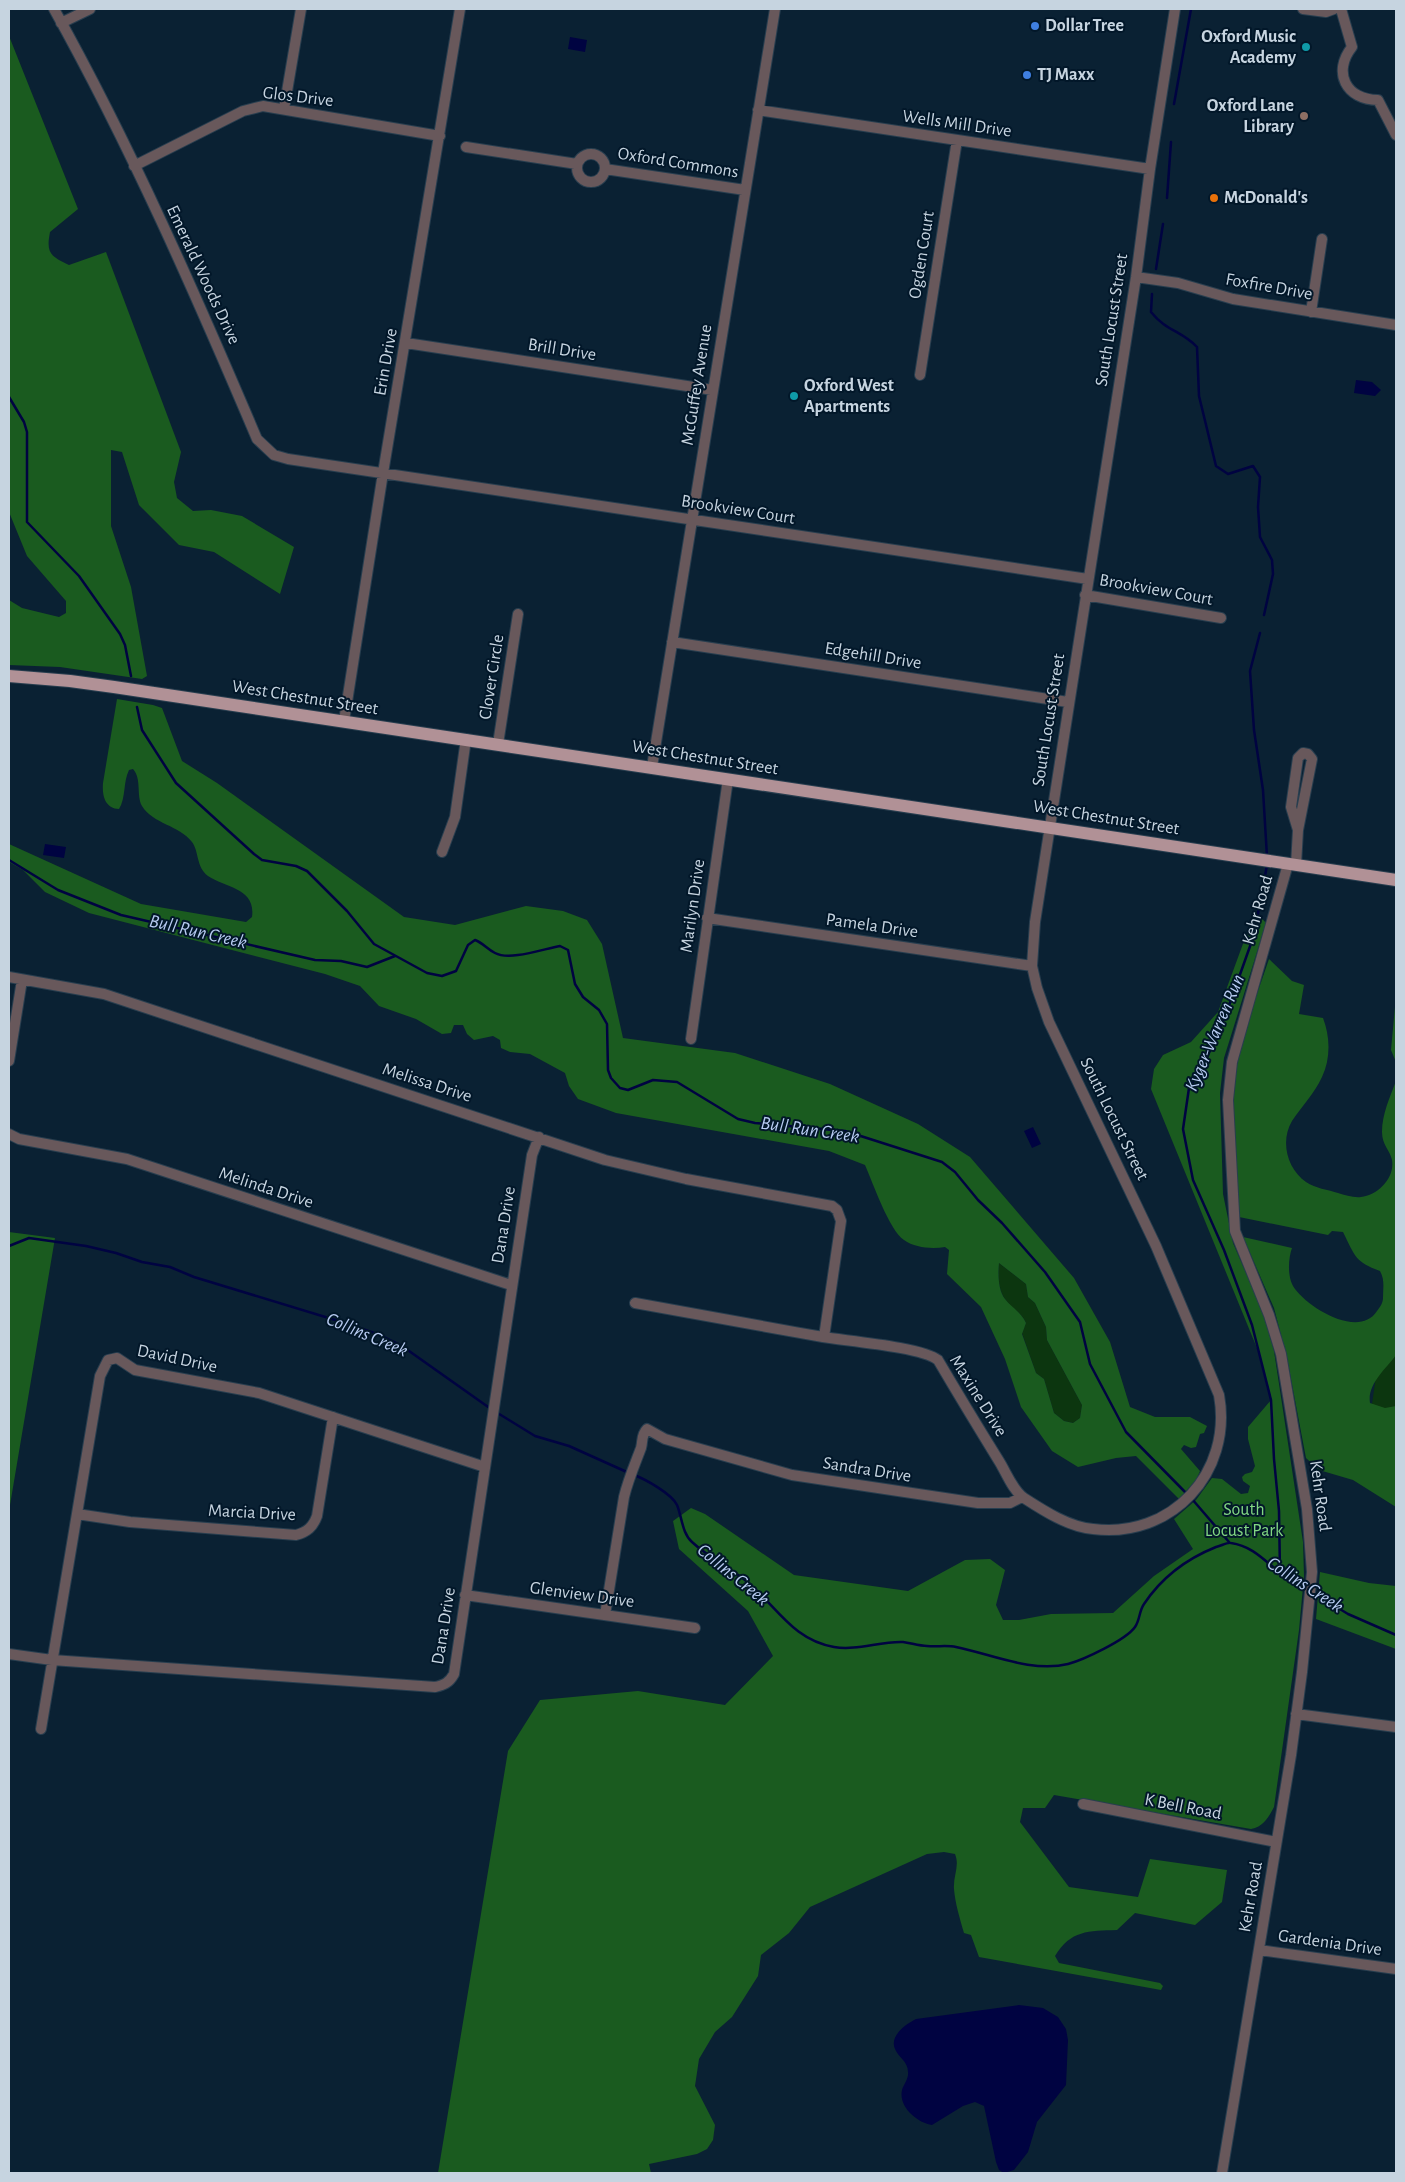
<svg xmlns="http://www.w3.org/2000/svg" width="1405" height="2182" viewBox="0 0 1405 2182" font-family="'Alegreya Sans',sans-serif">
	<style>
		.green { fill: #0c360f }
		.forest { fill: #1a5b1f; fill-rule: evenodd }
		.water { fill: #000341 }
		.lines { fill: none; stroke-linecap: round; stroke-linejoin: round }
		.stream { stroke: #000341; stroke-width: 2.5 }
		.minor-casing { stroke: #283e4f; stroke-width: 12 }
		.major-casing { stroke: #283e4f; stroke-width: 14 }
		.minor { stroke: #68585b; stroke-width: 10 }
		.major { stroke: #b19196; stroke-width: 12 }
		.shop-dot { fill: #3f7fe0; stroke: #021729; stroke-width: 2 }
		.culture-dot { fill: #0f9aa8; stroke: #021729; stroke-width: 2 }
		.education-dot { fill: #8d6e63; stroke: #021729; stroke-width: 2 }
		.food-dot { fill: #e8710a; stroke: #021729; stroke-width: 2 }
		.labels { text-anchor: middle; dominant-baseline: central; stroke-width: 4; stroke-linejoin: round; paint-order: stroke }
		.poi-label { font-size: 18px; font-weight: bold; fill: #c6d4e0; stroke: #021729; text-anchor: start }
		.street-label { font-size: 18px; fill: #c6d4e0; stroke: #021729 }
		.park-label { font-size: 18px; fill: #82d783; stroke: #021729 }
		.water-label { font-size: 19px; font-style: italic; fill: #b8ccf2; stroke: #021729 }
	</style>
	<rect width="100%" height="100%" fill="#0a2133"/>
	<!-- green -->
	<path class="green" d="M1396 1237V1422L1370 1418Z
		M999 1263 1026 1284 1028 1297 1035 1303 1046 1327 1047 1340 1082 1405 1080 1418 1073 1423 1064 1421 1054 1413 1044 1379 1036 1373 1022 1333 1026 1323C1021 1312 1011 1308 1005 1299 998 1289 998 1274 999 1263Z"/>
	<!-- forest -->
	<path class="forest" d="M9 36 78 209 50 232C46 253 50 256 69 265L106 252 181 452 174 482 177 498 193 511 211 510 242 516 294 547 280 594 214 552 179 545 139 505 122 452 111 450V526L131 587 147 676 142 679 60 667 9 665V600L22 608 59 617 66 613V601L27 556 9 512Z
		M117 699 153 705 162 708 182 761 217 783 404 917 455 925 526 906 563 911 587 920 602 944 623 1038 735 1053 830 1084 918 1124 970 1157 1074 1278 1110 1342 1130 1407 1155 1417H1190L1207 1426 1204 1433 1200 1434 1196 1447 1191 1448 1184 1445 1181 1449 1200 1471 1196 1480 1179 1499 1136 1456 1116 1458 1078 1467 1052 1451 1021 1407 1005 1359 981 1307 947 1274 949 1250 945 1247C932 1249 915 1248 904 1240 889 1230 873 1183 865 1165L829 1151 616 1113 578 1099 569 1086 565 1073 530 1054 510 1052 501 1048 500 1040 493 1036 474 1040 467 1034 463 1025H454L451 1033 442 1034 416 1019 379 1006 360 986 325 974 89 913 45 892 23 870 9 862V844L141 904 246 922 252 917C256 888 226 888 208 876 196 867 199 851 192 842 179 825 153 824 142 806 136 795 142 779 133 769L129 770C123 782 126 798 119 809 105 808 102 796 103 783ZM999 1263 1026 1284 1028 1297 1035 1303 1046 1327 1047 1340 1082 1405 1080 1418 1073 1423 1064 1421 1054 1413 1044 1379 1036 1373 1022 1334 1026 1323C1021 1312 1012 1308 1005 1299 998 1290 998 1274 999 1263Z
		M1255 911 1266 923 1224 1058 1220 1093 1223 1194 1233 1243 1263 1312 1274 1351 1303 1542 1304 1576 1299 1630 1274 1807C1268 1818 1264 1826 1251 1829L1054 1795 1045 1808H1023L1020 1822 1069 1887 1138 1897 1150 1859 1227 1870 1222 1902 1195 1925 1135 1913 1117 1930C1088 1931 1071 1930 1055 1956L1059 1963 1160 1983 1163 1986 1161 1990 979 1957 971 1935 964 1933C960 1919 955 1903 954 1889 953 1876 960 1866 955 1854L944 1852 927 1854 810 1907 789 1933 761 1955 758 1976 732 2017 715 2032 699 2059 695 2086 715 2125 713 2140 707 2149 697 2154 649 2164 651 2173H438L508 1751 540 1700 638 1691 725 1705 773 1656 748 1611 679 1549 673 1521 691 1508 705 1514 794 1575 908 1591 965 1560 990 1559 1005 1570 996 1605 1003 1620H1019L1051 1614 1113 1613 1154 1576 1193 1549 1174 1519 1196 1500 1212 1478 1222 1479 1241 1494 1248 1493 1250 1486 1243 1481 1242 1477 1245 1474 1252 1472 1255 1466 1248 1439V1427L1271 1400 1261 1358 1151 1089 1154 1069 1163 1055 1191 1042 1218 1012Z
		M1269 959 1292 981 1304 985 1299 1014 1323 1018C1330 1036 1331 1058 1322 1077 1314 1094 1302 1106 1292 1121 1280 1141 1287 1169 1306 1182 1314 1188 1329 1190 1338 1193 1345 1195 1354 1198 1361 1197 1378 1195 1395 1178 1392 1160 1390 1150 1382 1145 1382 1132 1382 1114 1390 1097 1396 1081V1355C1386 1369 1367 1384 1370 1403L1385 1408 1396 1406V1507L1353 1480 1319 1470 1306 1458 1287 1358 1274 1308 1243 1237 1292 1248C1288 1259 1287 1279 1295 1289 1309 1308 1359 1339 1377 1311 1380 1307 1383 1303 1383 1298 1383 1288 1385 1280 1380 1271 1355 1262 1355 1256 1343 1232L1332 1231 1328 1235 1239 1217C1237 1172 1230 1125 1235 1080 1239 1039 1256 998 1269 959Z
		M1396 996V1062L1391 1050Z
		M9 1232 55 1238 9 1511Z
		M1320 1572 1369 1583 1396 1586V1649L1316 1619Z"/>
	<!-- water -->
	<path class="water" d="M570 37 587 40 585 52 568 49Z
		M1356 380 1372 382 1381 390 1375 396 1354 393Z
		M45 844 66 847 64 858 43 855Z
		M1033 1127 1041 1144 1032 1148 1024 1131Z
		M1019 2005 1043 2008 1058 2017 1066 2029 1068 2040 1066 2085 1037 2122 1028 2152 1014 2170 1004 2173 999 2170 996 2162 984 2106 975 2102 963 2106 932 2125C918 2123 898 2107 902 2090 904 2084 909 2078 908 2072 908 2061 898 2057 895 2049 889 2036 906 2024 916 2019Z"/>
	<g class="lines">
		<!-- stream -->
		<path class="stream" d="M1174 104 1191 9
			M1167 198 1171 142
			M1156 269 1163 224
			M1152 294 1151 312C1166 331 1182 331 1197 347L1199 396 1216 466 1228 474 1253 466 1260 477 1258 507 1260 537 1272 560 1273 574 1264 615
			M9 397 24 422 27 432V522L79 576 120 634 125 645 131 676
			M1260 633 1250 671 1254 730 1263 790 1267 857
			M137 707 142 730 176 783 254 854 262 860 296 866 307 871 347 911 374 944 427 973 442 976 456 971 468 945 475 940C483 943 487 949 495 953 510 961 543 949 560 946L568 950 575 984 583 997 599 1010 607 1024 608 1070 611 1078 620 1088 628 1090 653 1080 677 1082 738 1119 755 1123 845 1131 942 1162 955 1172 978 1200 1002 1223 1045 1272 1080 1322 1090 1364 1126 1432 1188 1495
			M9 860 58 890 121 915 315 960 341 961 367 967 395 956
			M1267 865 1254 935 1226 1014 1201 1071 1189 1088 1183 1129 1193 1180 1224 1250 1252 1325 1271 1400 1274 1459 1279 1511 1280 1573
			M9 1246 29 1238 86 1246 116 1253 142 1262 170 1267 194 1277 345 1323 377 1334 402 1346 491 1409
			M496 1412 535 1436 569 1446 629 1473
			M634 1475C645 1479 672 1494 677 1505 682 1517 682 1533 692 1542 708 1557 728 1567 745 1580 776 1605 792 1640 834 1647 857 1651 880 1641 903 1642 911 1643 919 1646 927 1646 937 1647 947 1645 956 1647 991 1654 1032 1673 1068 1664 1083 1660 1126 1640 1135 1627 1140 1620 1139 1611 1144 1604 1162 1577 1186 1559 1216 1547 1221 1546 1227 1542 1231 1543 1252 1546 1264 1560 1279 1572 1288 1579 1298 1584 1307 1589
			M1192 1499 1229 1542
			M1312 1592 1348 1614 1396 1635"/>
		<!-- minor casing -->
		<g class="minor-casing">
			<path id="minor" d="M54 9C131 147 195 293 257 439L274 455 288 459 1088 579
				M1303 9 1326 12 1334 9
				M1341 9 1352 47C1332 72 1346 100 1378 100L1396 135
				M61 23 90 9
				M284 109 301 9
				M758 110 1150 169
				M466 147 577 164
				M577 168a14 14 0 1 1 28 0a14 14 0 1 1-28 0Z
				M134 166 243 111 263 106 440 136
				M605 169 745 190
				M1136 277 1178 283 1233 299 1396 325
				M1311 312 1322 239
				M406 343 713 390
				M920 375 957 140
				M1085 595 1221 618
				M672 642 1068 702
				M344 721 383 473 460 9
				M498 744 518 614
				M652 767 775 9
				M442 852 455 817 466 739
				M1296 865 1298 830 1312 759 1308 754 1303 753 1298 758 1291 807 1298 830
				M707 918 1032 966
				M9 977 104 994 605 1160 686 1179 832 1206 837 1210 841 1221 824 1337
				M691 1039 728 779
				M9 1061 22 980
				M9 1134 19 1139 127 1159 511 1285
				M635 1303C697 1314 760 1326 823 1337 847 1341 922 1347 938 1360 958 1394 978 1427 999 1461 1006 1472 1013 1491 1024 1498 1044 1511 1069 1527 1093 1529 1171 1539 1233 1473 1219 1395L1156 1246 1049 1022 1037 988 1032 966 1035 922 1136 277 1150 169 1175 9
				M77 1514 130 1522 296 1535C307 1532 313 1527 317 1516L333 1417
				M465 1595 695 1628
				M605 1615 624 1497C628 1480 635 1464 641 1448 643 1441 641 1435 647 1429L665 1439 792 1475 978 1503H1010L1022 1497
				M9 1654 52 1660 435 1687C444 1685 449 1683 454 1674L532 1155 539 1137
				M1296 1714 1396 1727
				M41 1729 100 1376 108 1360 117 1358 135 1370 259 1393 485 1467
				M1083 1804 1276 1842
				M1259 1950 1396 1969
				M1222 2173 1291 1755 1302 1672 1312 1572 1307 1509 1281 1354 1269 1315 1235 1231 1228 1100 1232 1062 1288 864"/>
		</g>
		<!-- major casing -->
		<g class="major-casing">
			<path id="major" d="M9 676 70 681 114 687 1396 880"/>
		</g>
		<!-- minor -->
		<use href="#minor" class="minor"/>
		<!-- major -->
		<use href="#major" class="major"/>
	</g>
	<!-- markers -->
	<g class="shop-dot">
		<circle cx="1035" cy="26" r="5"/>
		<circle cx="1027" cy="75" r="5"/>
	</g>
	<g class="culture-dot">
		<circle cx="1306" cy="47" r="5"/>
		<circle cx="794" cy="396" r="5"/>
	</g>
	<circle class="education-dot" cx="1304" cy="116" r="5"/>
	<circle class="food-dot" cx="1214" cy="198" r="5"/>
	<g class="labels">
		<!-- poi labels -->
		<g class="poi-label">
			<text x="1045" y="26">Dollar Tree</text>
			<text x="1296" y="37" text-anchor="end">Oxford Music<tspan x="1296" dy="21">Academy</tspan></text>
			<text x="1037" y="75">TJ Maxx</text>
			<text x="1294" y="106" text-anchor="end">Oxford Lane<tspan x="1294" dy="21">Library</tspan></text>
			<text x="1224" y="198">McDonald's</text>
			<text x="804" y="386">Oxford West<tspan x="804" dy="21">Apartments</tspan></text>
		</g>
		<!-- street labels -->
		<g class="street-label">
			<text transform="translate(298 97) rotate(7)">Glos Drive</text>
			<text transform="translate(957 124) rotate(8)">Wells Mill Drive</text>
			<text transform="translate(678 163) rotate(9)">Oxford Commons</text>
			<text transform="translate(922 255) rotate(-81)">Ogden Court</text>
			<text transform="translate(203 275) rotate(65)">Emerald Woods Drive</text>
			<text transform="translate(1269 287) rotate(10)">Foxfire Drive</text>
			<text transform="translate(1112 320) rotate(-81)">South Locust Street</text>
			<text transform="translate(562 350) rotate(9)">Brill Drive</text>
			<text transform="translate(386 362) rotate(-80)">Erin Drive</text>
			<text transform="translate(697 385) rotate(-81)">McGuffey Avenue</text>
			<text transform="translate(738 510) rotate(9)">Brookview Court</text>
			<text transform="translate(1156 590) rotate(10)">Brookview Court</text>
			<text transform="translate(873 656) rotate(9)">Edgehill Drive</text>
			<text transform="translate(492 677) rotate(-81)">Clover Circle</text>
			<text transform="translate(305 698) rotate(9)">West Chestnut Street</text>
			<text transform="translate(1049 720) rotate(-81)">South Locust Street</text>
			<text transform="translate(705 758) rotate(9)">West Chestnut Street</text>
			<text transform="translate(1106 818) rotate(9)">West Chestnut Street</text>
			<text transform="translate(693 906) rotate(-82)">Marilyn Drive</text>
			<text transform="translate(1258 910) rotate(-74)">Kehr Road</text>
			<text transform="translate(872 926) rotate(8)">Pamela Drive</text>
			<text transform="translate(427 1083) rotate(18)">Melissa Drive</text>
			<text transform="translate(1114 1119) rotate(64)">South Locust Street</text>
			<text transform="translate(266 1188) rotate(18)">Melinda Drive</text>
			<text transform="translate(504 1225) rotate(-81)">Dana Drive</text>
			<text transform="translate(177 1359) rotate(12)">David Drive</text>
			<text transform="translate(978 1396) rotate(58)">Maxine Drive</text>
			<text transform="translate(867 1470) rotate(9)">Sandra Drive</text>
			<text transform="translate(1320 1496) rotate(82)">Kehr Road</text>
			<text transform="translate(252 1513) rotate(3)">Marcia Drive</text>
			<text transform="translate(582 1595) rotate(8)">Glenview Drive</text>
			<text transform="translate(444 1626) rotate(-81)">Dana Drive</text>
			<text transform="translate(1183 1807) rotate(11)">K Bell Road</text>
			<text transform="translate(1251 1897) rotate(-80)">Kehr Road</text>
			<text transform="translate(1330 1943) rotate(8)">Gardenia Drive</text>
		</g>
		<!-- park labels -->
		<g class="park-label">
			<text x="1244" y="1510">South<tspan x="1244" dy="21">Locust Park</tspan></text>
		</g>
		<!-- water labels -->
		<g class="water-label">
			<text transform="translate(198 932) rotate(13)">Bull Run Creek</text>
			<text transform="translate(1215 1033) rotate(-67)">Kyger-Warren Run</text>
			<text transform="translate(810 1130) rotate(8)">Bull Run Creek</text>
			<text transform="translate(367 1335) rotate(23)">Collins Creek</text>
			<text transform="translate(733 1575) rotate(39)">Collins Creek</text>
			<text transform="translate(1305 1585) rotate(33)">Collins Creek</text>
		</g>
	</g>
	<!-- border -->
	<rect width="1405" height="2182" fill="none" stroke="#c6d4e0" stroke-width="20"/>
</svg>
